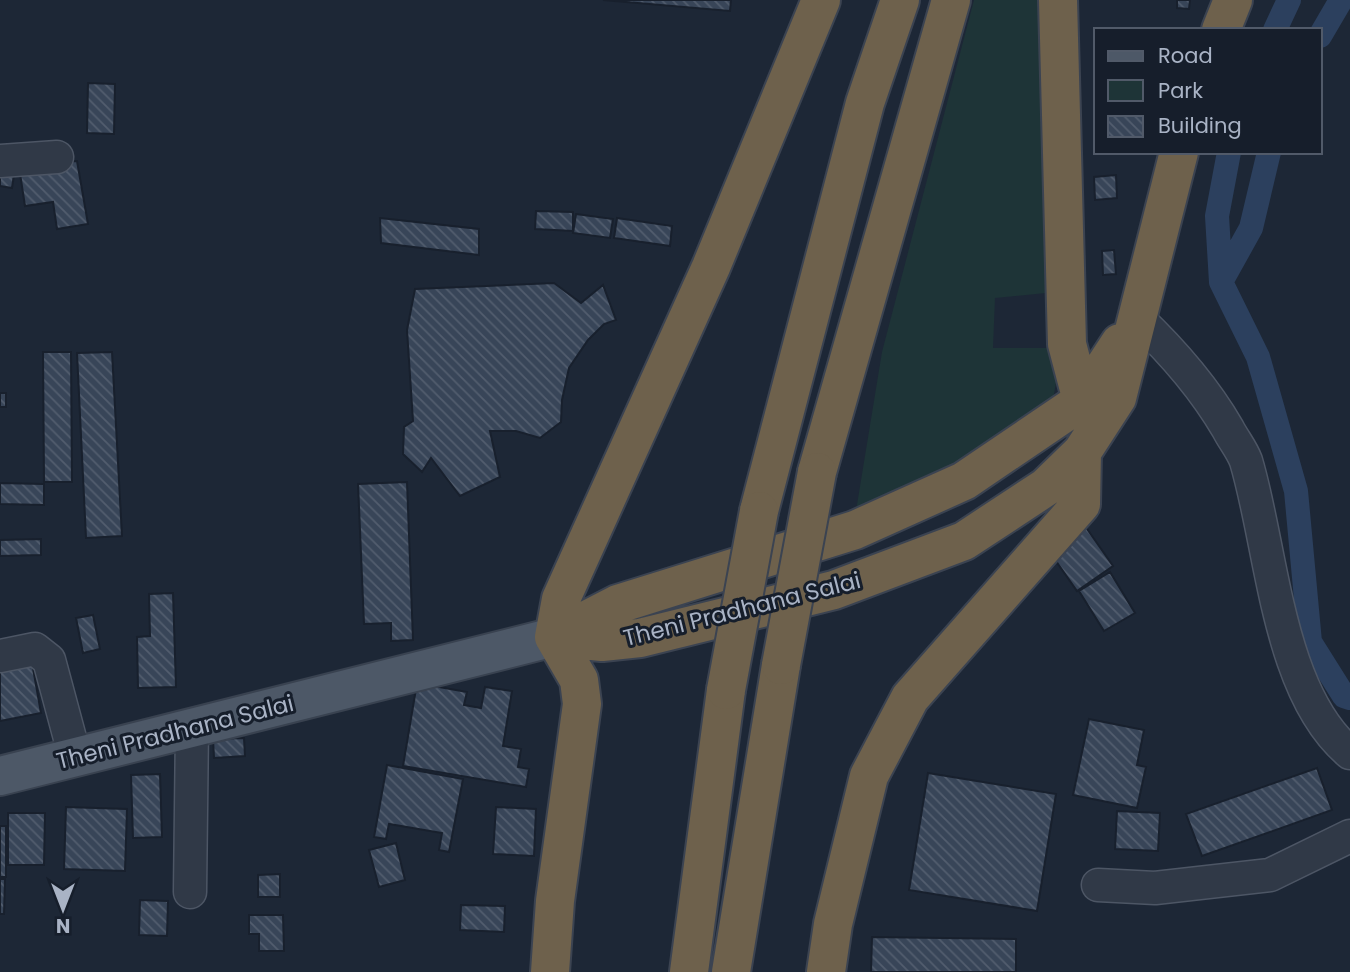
<svg xmlns="http://www.w3.org/2000/svg" width="1350" height="972" viewBox="0 0 1350 972" font-family="Poppins,sans-serif">
	<style>
		.green { fill: #1e3437 }
		.lines { fill: none; stroke-linecap: round; stroke-linejoin: round }
		.canal { stroke: #2c405e; stroke-width: 24 }
		.building { fill: url(#building-back-hatch); stroke: #18202d; stroke-width: 2 }
		.minor-casing { stroke: #4d5665; stroke-width: 35 }
		.major-casing { stroke: #394250; stroke-width: 42 }
		.highway-casing { stroke: #3b4351; stroke-width: 42 }
		.minor { stroke: #303947; stroke-width: 32 }
		.major { stroke: #4d5867; stroke-width: 38 }
		.highway { stroke: #6e614c; stroke-width: 38 }
		.highway-bridge-casing { stroke: #3b4351; stroke-width: 42; stroke-linecap: butt }
		.highway-bridge { stroke: #6e614c; stroke-width: 38 }
		.labels { text-anchor: middle; dominant-baseline: central; stroke-width: 6; stroke-linejoin: round; paint-order: stroke }
		.street-label { font-size: 23px; fill: #a9b3c5; stroke: #161e2b }
	</style>
	<defs>
		<pattern id="building-back-hatch" width="6" height="6" patternUnits="userSpaceOnUse" patternTransform="scale(1.75)"><rect width="6" height="6" fill="#384558"/><path d="M-1 5l2 2M0 0l6 6M5-1l2 2" fill="none" stroke="#525d6e"/></pattern>
	</defs>
	<rect width="100%" height="100%" fill="#1d2736"/>
	<!-- green -->
	<path class="green" d="M974 0H1050L1056 292 995 298 993 348H1062L1053 400 961 470 855 517 882 352Z"/>
	<g class="lines">
		<!-- canal -->
		<path class="canal" d="M1275 30 1289 0
			M1320 36 1341 0
			M1229 152 1217 216 1221 282 1258 357 1296 491 1310 642 1344 696 1350 698
			M1221 282 1251 228 1269 152"/>
	</g>
	<!-- building -->
	<path class="building" d="M603 0H731L730 11Z
		M1177 0H1190L1189 9 1177 8Z
		M88 83 115 84 114 134 87 133Z
		M77 161 88 224 57 229 53 202 25 206 19 167Z
		M15 168 12 188 0 186V172Z
		M1116 175 1117 198 1095 200 1094 177Z
		M536 211 573 212V231L535 229Z
		M576 214 613 219 610 238 573 233Z
		M380 218 479 229V255L381 243Z
		M617 218 672 226 670 246 614 238Z
		M1114 250 1116 274 1103 275 1102 251Z
		M554 283 581 303 603 285 616 320 604 324 588 340 569 368 562 400 561 422 540 438 516 431H490L500 477 460 496 431 458 422 472 403 454 404 427 413 421 407 330 415 289Z
		M43 352H71L72 482H44Z
		M112 352 122 536 86 538 77 353Z
		M0 393H6V407H0Z
		M407 482 413 640 391 641V623L364 624 358 484Z
		M0 483 44 484V505L0 504Z
		M1085 526 1113 566 1077 591 1049 551Z
		M41 539V555L0 556V540Z
		M1110 572 1135 613 1104 631 1079 591Z
		M173 593 176 687 138 688 137 637 150 636 149 594Z
		M93 615 100 649 83 653 76 618Z
		M31 657 41 713 0 721V663Z
		M417 683 467 692 464 705 481 708 485 687 512 691 503 746 521 749 518 767 529 769 526 787 403 766Z
		M1089 719 1144 730 1137 765 1146 767 1137 808 1073 795Z
		M244 738 245 756 214 758 213 739Z
		M387 765 463 779 449 852 439 850 442 833 389 824 386 839 374 837Z
		M1317 768 1332 810 1202 856 1186 814Z
		M928 773 1056 794 1037 911 909 890Z
		M160 774 162 837 133 838 131 775Z
		M66 807 127 809 125 871 64 869Z
		M496 807 536 809 534 856 493 854Z
		M1117 811 1160 813 1158 851 1115 849Z
		M8 813H45L44 865H8Z
		M0 826H6V877H0Z
		M396 843 405 880 379 887 369 850Z
		M280 874V897H258V875Z
		M0 879H5L4 914H0Z
		M140 900 168 901 167 936 139 935Z
		M461 905 505 906 504 932 460 930Z
		M249 915H283L284 951H259V934H249Z
		M872 937 1016 939V972H871Z"/>
	<g class="lines">
		<!-- minor casing -->
		<g class="minor-casing">
			<path id="minor" d="M0 161 57 157
				M1137 318C1173 352 1203 386 1228 429 1233 439 1242 450 1246 461 1272 547 1277 692 1350 753
				M0 656 35 649 49 660 75 757
				M1098 885 1155 888 1270 875 1350 836
				M190 892 192 727"/>
		</g>
		<!-- major casing -->
		<g class="major-casing">
			<path id="major" d="M0 776 554 637"/>
		</g>
		<!-- highway casing -->
		<g class="highway-casing">
			<path id="highway" d="M1058 0 1067 344 1082 401
				M1221 30 1233 0
				M817 472 951 0
				M759 511 865 103 900 0
				M554 637 602 642 640 638 834 590 964 541 1046 487 1082 452 1117 398 1179 152
				M554 637 618 604 855 530 964 481 1082 401 1120 343
				M550 972 555 901 582 704 579 680 554 637 561 599 711 267 821 0
				M689 972 726 690
				M731 972 781 665
				M826 972 833 924 869 776 910 698 1081 504 1082 452"/>
		</g>
		<!-- minor -->
		<use href="#minor" class="minor"/>
		<!-- major -->
		<use href="#major" class="major"/>
		<!-- highway -->
		<use href="#highway" class="highway"/>
		<!-- highway-bridge casing -->
		<g class="highway-bridge-casing">
			<path id="highway-bridge" d="M781 665 817 472
				M726 690 759 511"/>
		</g>
		<!-- highway-bridge -->
		<use href="#highway-bridge" class="highway-bridge"/>
	</g>
	<g class="labels">
		<!-- street labels -->
		<g class="street-label">
			<text transform="translate(742 609) rotate(-14)">Theni Pradhana Salai</text>
			<text transform="translate(175 732) rotate(-14)">Theni Pradhana Salai</text>
		</g>
	</g>
	<!-- legend -->
	<rect x="1094" y="28" width="228" height="126" fill="#161e2b" stroke="#515a69" stroke-width="2"/>
	<rect x="1108" y="51" width="35" height="10" fill="#4d5867" stroke="#515a69" stroke-width="2"/>
	<text x="1158" y="63" font-size="21" fill="#a9b3c5">Road</text>
	<rect x="1108" y="80" width="35" height="21" fill="#1e3437" stroke="#515a69" stroke-width="2"/>
	<text x="1158" y="98" font-size="21" fill="#a9b3c5">Park</text>
	<rect x="1108" y="116" width="35" height="21" fill="url(#building-back-hatch)" stroke="#515a69" stroke-width="2"/>
	<text x="1158" y="133" font-size="21" fill="#a9b3c5">Building</text>
	<!-- north arrow -->
	<g transform="translate(63 909) rotate(180)" stroke="#161e2b" stroke-width="5" paint-order="stroke">
	<path d="M0-5L12 26L0 18L-12 26Z" fill="#a9b3c5"/>
	<text y="-10" font-size="19" font-weight="bold" text-anchor="middle" fill="#a9b3c5">N</text>
	</g>
</svg>
